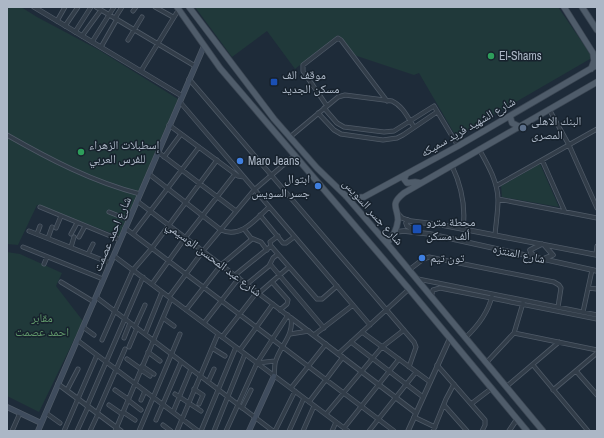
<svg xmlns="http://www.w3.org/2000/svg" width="604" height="438" viewBox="0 0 604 438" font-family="'Archivo Narrow','Noto Naskh Arabic',sans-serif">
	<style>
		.green { fill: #20393a }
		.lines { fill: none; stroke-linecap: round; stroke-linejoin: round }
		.minor-casing { stroke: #4f5a67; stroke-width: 5 }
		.tertiary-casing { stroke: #4f5a67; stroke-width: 5.5 }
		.secondary-casing { stroke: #4f5a67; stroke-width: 6 }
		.primary-casing { stroke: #3b4653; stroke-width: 7 }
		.minor { stroke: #323d49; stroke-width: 3.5 }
		.tertiary { stroke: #323d49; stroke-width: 4 }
		.secondary { stroke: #3f4c5d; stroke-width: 4.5 }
		.primary { stroke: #4f5c6a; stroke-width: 5.5 }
		.leisure-dot { fill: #2e9e5b; stroke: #17222d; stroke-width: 1.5 }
		.transit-dot { fill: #1a4fb4; stroke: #17222d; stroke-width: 1.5 }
		.service-dot { fill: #5c6f8a; stroke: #17222d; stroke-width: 1.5 }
		.shop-dot { fill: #3f7fe0; stroke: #17222d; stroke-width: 1.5 }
		.labels { text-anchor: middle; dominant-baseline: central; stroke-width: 3; stroke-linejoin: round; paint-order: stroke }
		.poi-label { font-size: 12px; fill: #acb7c6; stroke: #17222d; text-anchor: start }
		.street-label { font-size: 12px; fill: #acb7c6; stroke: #17222d }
		.park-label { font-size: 12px; fill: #61996b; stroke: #17222d }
	</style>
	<rect width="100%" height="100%" fill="#1e2b39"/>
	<!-- green -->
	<path class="green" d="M7 7H21L37 17 99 50 178 99 119 236 37 205 18 245 7 244Z
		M195 7H558L591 55 590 59 459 135 454 133 419 73 414 75 354 55 338 35 295 69 267 31 232 57Z
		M540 164 559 207 502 197 501 186Z
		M7 252 20 254 62 273 56 286 83 321 39 412 7 396Z"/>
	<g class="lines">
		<!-- minor casing -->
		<g class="minor-casing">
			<path id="minor" d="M96 7 195 66
				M155 7 173 17
				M133 11 136 7
				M115 18 122 7
				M57 21 65 7
				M65 26 78 7
				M75 32 91 7
				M82 36 101 10
				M128 40 142 17
				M92 42 114 7
				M101 47 117 19
				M141 71 179 9
				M189 79 414 342 416 347 409 367
				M180 102 370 325
				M327 106 303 71V65L338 38 341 40 387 101
				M324 108 337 123 344 127 384 132 394 131 434 106 458 146
				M549 109 569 145 597 208
				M318 113 334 130 341 134 383 140 397 138 403 135 437 112
				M169 125 238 176 244 177
				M7 135C49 159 93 182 140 194
				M290 137 338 97 345 95 392 101C403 106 408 118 414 127
				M479 149C488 165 498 182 498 200 498 211 496 223 495 235
				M158 152 236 211
				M164 157 181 134
				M542 160 565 212
				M452 166C462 187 466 206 463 229
				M149 174 221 230C241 239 256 219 269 207
				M496 186 597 129
				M498 199 597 218
				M137 201 291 318C294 335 281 345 276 360 274 364 275 371 274 376
				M40 207 120 240
				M109 212 129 220
				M260 215 283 243H286L294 237
				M56 228 61 216
				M125 228 394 431
				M244 229 251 238 261 242 267 250
				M29 231 110 263
				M37 234 40 226
				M71 234 77 223
				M133 234 199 147
				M278 236 270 242 271 246 317 299H322L337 286
				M79 237 85 226
				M48 238 52 227
				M23 247 103 279
				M71 247 74 237
				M88 254 93 244
				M596 254 597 246
				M114 256 348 431
				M44 264 47 257
				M270 264 324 328
				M409 270 422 260 429 257 554 282 559 285 561 288 558 307
				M235 275 271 246
				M418 279 597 315
				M61 282 94 302
				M272 282 288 300 287 304 280 310
				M152 284 185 238 235 174
				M247 284 269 266 273 258 278 254
				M588 288 597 289
				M259 293 289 267
				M96 297 273 431
				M169 297 203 251 254 190 295 155
				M431 297 433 290 440 288 597 319
				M186 310 221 265 252 239
				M583 312 592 270
				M163 318 174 326
				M204 323 239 278
				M83 327 94 335
				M135 327 145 305
				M362 332 430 382
				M514 333 597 350
				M145 334 162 292
				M290 334 309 331
				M314 335 353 305
				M222 337 257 292
				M124 338 130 323
				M465 338C478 326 488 313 492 296
				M77 340 198 431
				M102 340 133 270 152 248 217 160
				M351 342 423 397
				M129 347 137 328
				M212 348 225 356
				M240 350 273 304
				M148 352 160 361
				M338 354 409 289
				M127 359 141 369
				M257 363 275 361
				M486 363 514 333 523 303
				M437 365 485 420V425L482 431
				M533 365 588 431
				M142 366 154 374
				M141 370 150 376
				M576 371 597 395
				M208 382 214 369
				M506 387 559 342
				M291 388 326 344
				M194 389 203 395 199 404
				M67 390 78 369
				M115 390 128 399
				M553 390 597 353
				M175 394 201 411
				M128 400 141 410
				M141 400 145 391
				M309 402 343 357
				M471 404 492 388
				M109 405 122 414
				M444 405 467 431
				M87 406 143 277
				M242 408 251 390
				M123 412 135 420
				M173 412 191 369
				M46 413 60 423
				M97 413 125 349
				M326 414 382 347 404 330
				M414 417 435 427
				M156 420 181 362
				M163 425 171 431
				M344 428 399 359
				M12 431 20 413
				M64 431 97 355
				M77 431 88 407
				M90 431 98 414
				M115 431 171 299
				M139 431 180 334
				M177 431 218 334
				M201 431 236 347
				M214 431 245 354
				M226 431 257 363 288 315
				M275 431 295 391
				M289 431 304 398
				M303 431 314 406
				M332 431 336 422
				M369 431 416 372
				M433 431 446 399 454 384"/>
		</g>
		<!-- tertiary casing -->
		<g class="tertiary-casing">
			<path id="tertiary" d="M34 7 182 96
				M397 213 402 218 410 221 442 225 597 255
				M408 220 406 223 407 226 418 232
				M395 232 404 231 430 234 597 271
				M537 258 531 253 530 250 542 244
				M543 259 553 255 545 246
				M291 318 416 413
				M58 384 121 431
				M408 431 450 338
				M509 431 517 419"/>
		</g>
		<!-- secondary casing -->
		<g class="secondary-casing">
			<path id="secondary" d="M7 407 41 423
				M38 431 204 46
				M249 431 274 376"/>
		</g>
		<!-- primary casing -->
		<g class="primary-casing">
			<path id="primary" d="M177 7 220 68 409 289 527 431
				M189 7 274 119 317 168 346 196 390 247 543 431
				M564 7 593 53 594 61 591 69
				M582 7 597 30
				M510 116 512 123 518 126
				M406 175 404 179 407 183 415 182 421 183
				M346 196 354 198 364 197 458 146 597 65
				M387 243C393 237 397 228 398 220 398 207 389 205 404 193L597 82"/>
		</g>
		<!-- minor -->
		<use href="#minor" class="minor"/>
		<!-- tertiary -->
		<use href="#tertiary" class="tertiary"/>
		<!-- secondary -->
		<use href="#secondary" class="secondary"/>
		<!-- primary -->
		<use href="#primary" class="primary"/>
	</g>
	<!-- markers -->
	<g class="leisure-dot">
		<circle cx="491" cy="56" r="4"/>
		<circle cx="81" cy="152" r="4"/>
	</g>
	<g class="transit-dot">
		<rect x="270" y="78" width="8" height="8" rx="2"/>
		<rect x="412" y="224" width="10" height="10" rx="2"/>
	</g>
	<circle class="service-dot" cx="523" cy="128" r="4"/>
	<g class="shop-dot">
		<circle cx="240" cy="161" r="4"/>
		<circle cx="318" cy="186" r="4"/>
		<circle cx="422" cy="258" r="4"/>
	</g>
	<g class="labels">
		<!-- poi labels -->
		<g class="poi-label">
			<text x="499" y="56">El-Shams</text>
			<text x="282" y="75">موقف الف<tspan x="282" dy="14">مسكن الجديد</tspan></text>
			<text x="531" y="121">البنك الاهلى<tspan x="531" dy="14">المصرى</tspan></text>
			<text x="89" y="145">إسطبلات الزهراء<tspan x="89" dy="14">للفرس العربي</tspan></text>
			<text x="248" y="161">Maro Jeans</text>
			<text x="310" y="179" text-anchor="end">ابتوال<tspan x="310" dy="14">جسر السويس</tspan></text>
			<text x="426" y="222">محطة مترو<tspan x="426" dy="14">ألف مسكن</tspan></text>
			<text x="430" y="258">تون تيم</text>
		</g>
		<!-- street labels -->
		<g class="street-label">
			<text transform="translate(468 127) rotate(-30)">شارع الشهيد فريد سميكه</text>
			<text transform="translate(373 212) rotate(48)">شارع جسر السويس</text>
			<text transform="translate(112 234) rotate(-67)">شارع احمد عصمت</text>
			<text transform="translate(519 254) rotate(12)">شارع المنتزه</text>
			<text transform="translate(214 259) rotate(37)">شارع عبد المحسن الوسيمي</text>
		</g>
		<!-- park labels -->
		<g class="park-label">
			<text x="42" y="318">مقابر<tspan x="42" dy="14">احمد عصمت</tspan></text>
		</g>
	</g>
	<!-- border -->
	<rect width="604" height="438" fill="none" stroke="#acb7c6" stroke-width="16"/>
</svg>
